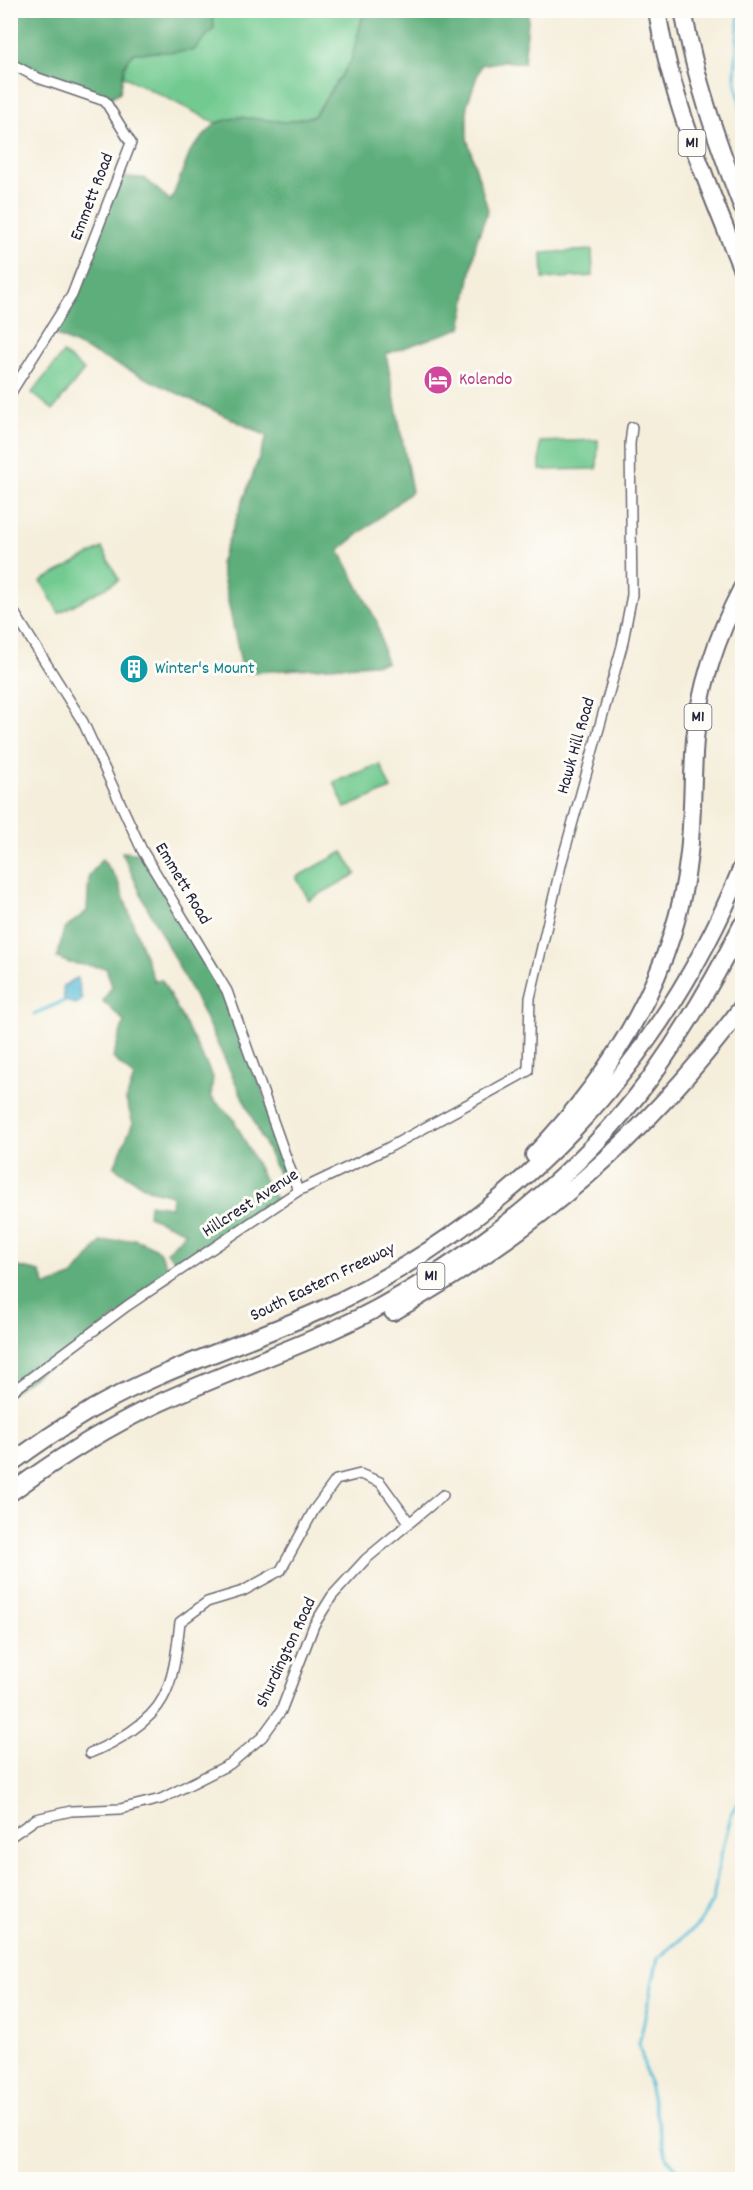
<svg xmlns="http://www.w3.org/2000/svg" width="753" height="2190" viewBox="0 0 753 2190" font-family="Dekko,sans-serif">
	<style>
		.green { fill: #72ca90; stroke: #4a7666; stroke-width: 1.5 }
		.forest { fill: #5dae7a; stroke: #40685a; stroke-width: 1.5 }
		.water { fill: #58bdd7; stroke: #3d7089; stroke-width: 1.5 }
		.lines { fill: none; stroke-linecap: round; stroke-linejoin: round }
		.stream { stroke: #58bdd7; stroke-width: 3 }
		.street-casing { stroke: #6c6973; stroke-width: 12 }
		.highway-casing { stroke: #6c6973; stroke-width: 20 }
		.street { stroke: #fff; stroke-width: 9 }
		.highway { stroke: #fff; stroke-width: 16 }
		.labels { text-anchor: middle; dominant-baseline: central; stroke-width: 6; stroke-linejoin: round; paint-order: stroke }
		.shield { fill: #fdfcf7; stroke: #646373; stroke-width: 1.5 }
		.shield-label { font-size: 16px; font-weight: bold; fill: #22223b }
		.street-label { font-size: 18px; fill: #22223b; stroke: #fdfcf7 }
		.hotel-label { font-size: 18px; fill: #b23c85; stroke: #fdfcf7; text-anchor: start }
		.culture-label { font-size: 18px; fill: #0d838f; stroke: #fdfcf7; text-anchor: start }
	</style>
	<rect width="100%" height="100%" fill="#fdfcf7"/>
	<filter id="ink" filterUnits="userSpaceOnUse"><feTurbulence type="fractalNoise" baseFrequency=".0167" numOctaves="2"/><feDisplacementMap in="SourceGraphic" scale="12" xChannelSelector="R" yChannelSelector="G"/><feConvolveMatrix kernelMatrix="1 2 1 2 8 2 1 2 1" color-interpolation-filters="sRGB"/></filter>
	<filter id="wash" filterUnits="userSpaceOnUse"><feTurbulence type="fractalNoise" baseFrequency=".008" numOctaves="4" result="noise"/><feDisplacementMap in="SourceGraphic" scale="24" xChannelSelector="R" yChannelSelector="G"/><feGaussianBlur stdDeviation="1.35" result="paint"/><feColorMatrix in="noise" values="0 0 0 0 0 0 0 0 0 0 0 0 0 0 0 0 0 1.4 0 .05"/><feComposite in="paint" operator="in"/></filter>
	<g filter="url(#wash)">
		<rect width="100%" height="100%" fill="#f5eedb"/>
		<!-- green -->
		<path class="green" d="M212 11H364L351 61 314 116 286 122 239 117 216 123 123 76 125 64 134 53 193 51 214 28Z
			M592 250 593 276 543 279 542 253Z
			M63 353 84 370 53 410 32 393Z
			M598 440 597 469 540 470V442Z
			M102 548 119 580 59 613 41 581Z
			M380 764 391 789 345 808 334 782Z
			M343 852 356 874 309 900 296 877Z"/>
		<!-- forest -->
		<path class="forest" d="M10 11H212L214 28 193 51 134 53 125 64 120 92 105 101 11 63Z
			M364 11H529L524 63 504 61 481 65 467 105V138L488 210 476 243 461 328 386 354 412 491 339 550 377 622 386 663 243 673 220 563 267 436 49 332 72 295 118 177 144 178 171 201 191 150 216 123 239 117 286 122 314 116 351 61Z
			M122 852 145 854 227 991 292 1174 282 1181 201 1009 145 903Z
			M102 859 117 879 154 981 162 980 213 1077 211 1097 233 1118 270 1191 280 1203 211 1250 206 1243 175 1261 167 1252 186 1232 148 1216 149 1204 171 1207 172 1195 148 1189 114 1167 133 1123 126 1100 134 1077 113 1058 124 1021 103 1001 112 986 106 968 70 963 57 958 64 929 87 911 89 876Z
			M134 1239C160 1248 162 1251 171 1277L11 1393 10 1265 40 1272 46 1286 72 1277 101 1242Z"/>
		<!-- water -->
		<path class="water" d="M77 978 82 1000 76 1004 64 1001 63 986Z"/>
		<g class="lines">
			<!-- stream -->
			<path class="stream" d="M739 10 735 77 742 113
				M34 1014 64 1001
				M686 2180 667 2158 639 2044 658 1958 699 1924 713 1900 719 1863 732 1812 742 1798"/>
		</g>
	</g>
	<g filter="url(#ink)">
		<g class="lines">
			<!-- street casing -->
			<g class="street-casing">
				<path id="street" d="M10 63 38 78 105 101 131 143 72 295 10 394
					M10 606 83 722 142 850 227 991 298 1191
					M10 1393 127 1306 298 1191 386 1149 528 1071 530 998 562 861 622 646 632 595 630 444 632 427
					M90 1753C115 1743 150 1723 163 1698 175 1676 177 1646 180 1622L207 1602 243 1591 281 1570 314 1510 336 1480 360 1474 380 1482 409 1522
					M10 1837 36 1819 71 1811 120 1809 161 1799 230 1764 262 1737 281 1711 314 1625 332 1596 366 1559 443 1495"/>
			</g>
			<!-- highway casing -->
			<g class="highway-casing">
				<path id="highway" d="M657 10C671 101 708 185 742 270
					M683 10C695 78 717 142 742 206
					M534 1155C614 1072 677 970 689 853 693 815 692 777 695 739 700 685 717 636 742 588
					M393 1312C535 1231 645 1138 742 1007
					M10 1464C37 1444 64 1426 92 1409 164 1368 245 1344 321 1310 513 1222 663 1063 742 867
					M10 1493C57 1459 105 1428 157 1404 229 1370 306 1346 376 1309 476 1256 581 1172 649 1080 684 1031 715 979 742 925"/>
			</g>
			<!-- street -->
			<use href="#street" class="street"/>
			<!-- highway -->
			<use href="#highway" class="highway"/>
		</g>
	</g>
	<!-- icons -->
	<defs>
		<g id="hotel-disc" transform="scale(1.5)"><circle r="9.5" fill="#d1479c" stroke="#fdfcf7"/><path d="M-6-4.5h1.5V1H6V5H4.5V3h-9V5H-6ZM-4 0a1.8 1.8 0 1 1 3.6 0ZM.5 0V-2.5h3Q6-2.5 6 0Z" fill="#fff"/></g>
		<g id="building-disc" transform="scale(1.5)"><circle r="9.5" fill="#0f9aa8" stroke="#fdfcf7"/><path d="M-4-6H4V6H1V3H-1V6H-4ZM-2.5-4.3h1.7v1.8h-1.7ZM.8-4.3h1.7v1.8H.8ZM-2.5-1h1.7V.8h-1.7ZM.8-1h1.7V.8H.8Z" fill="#fff"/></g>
	</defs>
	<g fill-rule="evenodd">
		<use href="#hotel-disc" x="438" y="380"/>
		<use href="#building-disc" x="134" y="669"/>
	</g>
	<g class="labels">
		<!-- shield labels -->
		<g class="shield">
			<rect x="678.5" y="130" width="27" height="26" rx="4.5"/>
			<rect x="684.5" y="704" width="27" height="26" rx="4.5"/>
			<rect x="417.5" y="1263" width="27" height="26" rx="4.5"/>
		</g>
		<g class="shield-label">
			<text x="692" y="143">M1</text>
			<text x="698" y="717">M1</text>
			<text x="431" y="1276">M1</text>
		</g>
		<!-- street labels -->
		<g class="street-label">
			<text transform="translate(93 197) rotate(-69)">Emmett Road</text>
			<text transform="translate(577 746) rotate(-74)">Hawk Hill Road</text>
			<text transform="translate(182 884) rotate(59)">Emmett Road</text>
			<text transform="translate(251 1204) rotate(-33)">Hillcrest Avenue</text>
			<text transform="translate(323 1283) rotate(-26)">South Eastern Freeway</text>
			<text transform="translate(287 1653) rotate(-65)">Shurdington Road</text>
		</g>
		<!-- hotel labels -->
		<g class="hotel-label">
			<text x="459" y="380">Kolendo</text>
		</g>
		<!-- culture labels -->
		<g class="culture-label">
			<text x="155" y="669">Winter's Mount</text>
		</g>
	</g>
	<!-- margin -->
	<rect width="753" height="2190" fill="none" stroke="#fdfcf7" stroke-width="36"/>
</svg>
